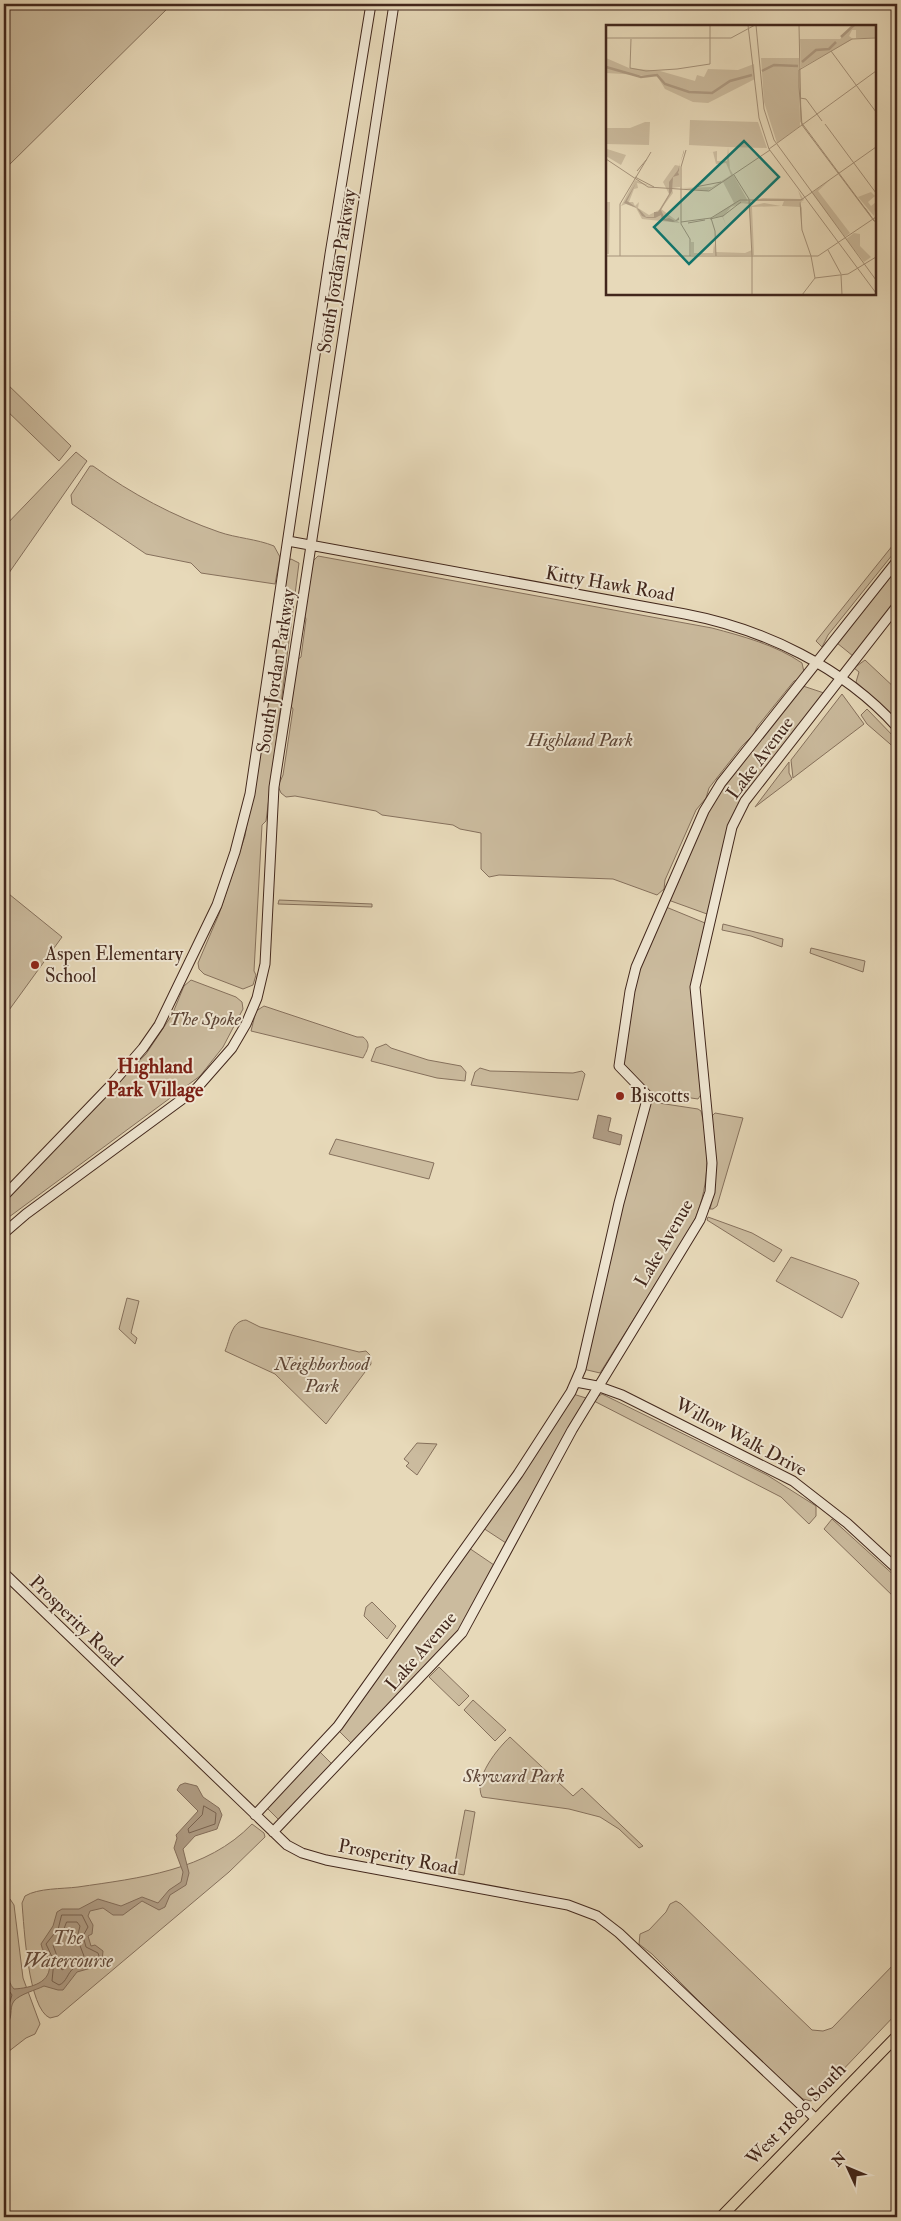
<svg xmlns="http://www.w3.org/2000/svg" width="901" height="2221" viewBox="0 0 901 2221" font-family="'IM FELL Double Pica',serif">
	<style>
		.green { fill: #cbbb9e; stroke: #86715d }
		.water { fill: #af9c84; stroke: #836d5a }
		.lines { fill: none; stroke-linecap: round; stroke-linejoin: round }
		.shore { stroke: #786250; stroke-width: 1 }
		.secondary-casing { stroke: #42271c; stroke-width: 11 }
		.primary-casing { stroke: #42271c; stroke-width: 12 }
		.secondary { stroke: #efe6d2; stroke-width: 9 }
		.primary { stroke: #e7d9b9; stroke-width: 10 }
		.poi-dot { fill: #8f2418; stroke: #efe6d2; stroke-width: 2 }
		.labels { text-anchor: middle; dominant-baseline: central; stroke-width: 4; stroke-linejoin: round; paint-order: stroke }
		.street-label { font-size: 19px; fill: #42271c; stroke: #efe6d2 }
		.park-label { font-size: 19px; font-style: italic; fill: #5d4536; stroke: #efe6d2 }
		.poi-label { font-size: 19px; fill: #42271c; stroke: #efe6d2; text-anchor: start }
		.neighbourhood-label { font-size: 20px; font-weight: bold; fill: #7a1f14; stroke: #efe6d2 }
		.water-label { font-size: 20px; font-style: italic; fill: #634a3b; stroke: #efe6d2 }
		.inset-river { fill: none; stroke: #af9c84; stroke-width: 2.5 }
		.inset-road { fill: none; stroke: #a5927a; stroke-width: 1 }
		.view { fill: #0f766e; fill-opacity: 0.15; stroke: #0f766e; stroke-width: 2.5 }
		.inset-edge { fill: none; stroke: #42271c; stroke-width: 2.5 }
	</style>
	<rect width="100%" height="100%" fill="#e7d9b9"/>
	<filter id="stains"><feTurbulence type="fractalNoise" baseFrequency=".004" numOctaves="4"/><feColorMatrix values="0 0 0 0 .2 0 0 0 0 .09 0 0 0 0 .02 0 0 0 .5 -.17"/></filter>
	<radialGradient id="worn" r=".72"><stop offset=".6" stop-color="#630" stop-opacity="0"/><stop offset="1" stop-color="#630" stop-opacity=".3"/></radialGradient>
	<!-- green -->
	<path class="green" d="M4 4H172L4 170Z
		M4 381 71 446 59 461 4 408Z
		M76 452 87 461 4 580V527Z
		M90 466H93C132 494 173 516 219 532 236 538 257 539 274 546L280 557 275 584 201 573 191 563 146 554 72 504 71 495Z
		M897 540V549L828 635 822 647 816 641Z
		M318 556 712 628C742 636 776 645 802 663L804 672 798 680 794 681 757 727 754 734 742 746 709 788 706 798 696 810 665 880 664 889 657 895 613 879 499 875 489 877 481 869V833L460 829 453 825 382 815 376 811 295 796 286 797 281 793 278 786 283 775 293 709 291 706 297 660 301 657 306 619 304 615 313 561Z
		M291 559 299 563 266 821 262 825 254 971 256 975 253 985 243 989 204 974 199 969 198 963 219 914 245 836 289 560Z
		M897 568V599L853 656 837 643Z
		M865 660 897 690V719L856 682 859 672 854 668Z
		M803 686 824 693 741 803 707 914 671 901 669 899 704 818 724 785Z
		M842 694 864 724 793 778 791 760Z
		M867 709 897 740V750L867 724 861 715Z
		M789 762V773L792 779 755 807Z
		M4 890 62 937 4 1017Z
		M279 900 372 904V907L278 904Z
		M666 907 705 923 692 991 702 1093 698 1099 650 1092 624 1064 633 994 640 966Z
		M723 924 783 939 782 947 751 936 722 930Z
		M811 948 865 961 863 972 810 953Z
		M191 980 236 997 242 1002 243 1009 223 1047 200 1076 9 1217 4 1224V1202L146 1054 172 1015 184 986Z
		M264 1006 357 1037H363C372 1044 367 1050 363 1058L251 1031 256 1011Z
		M386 1044 391 1048 428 1060 461 1066 466 1072 465 1081 437 1078 371 1061 376 1048Z
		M480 1068 490 1071 573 1073 582 1071 585 1074 578 1100 471 1085 475 1072Z
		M652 1102 698 1109 701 1111C711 1150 709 1190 692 1226L600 1373 583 1369 647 1105Z
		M715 1113 743 1118 717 1206 713 1209H710C719 1178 715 1148 711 1117Z
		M336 1139 434 1163 429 1179 329 1154Z
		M708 1217 752 1233 782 1250 774 1262 707 1220Z
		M791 1257 856 1280 859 1283 842 1318 776 1281Z
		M127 1298 139 1301 131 1333 137 1338 135 1344 119 1329Z
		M246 1320 260 1327 359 1352 366 1351 370 1355 371 1364 326 1424 275 1374 225 1351C230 1340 231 1321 246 1320Z
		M573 1394 586 1398 506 1543 483 1528Z
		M602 1394 767 1475 816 1506V1516L809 1524 781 1497 592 1400Z
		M417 1443 437 1444 417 1475 406 1466 409 1463 404 1459Z
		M832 1519 897 1578V1600L824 1529Z
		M469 1548 494 1565 460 1629 352 1744 339 1731Z
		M372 1602 396 1626 387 1639 364 1616 366 1607Z
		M439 1667 469 1696 459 1706 429 1677Z
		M473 1700 506 1730 495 1741 464 1710Z
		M510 1737 573 1796 582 1788 643 1846 639 1848 619 1829 600 1817 569 1809 482 1797C473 1778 498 1748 510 1737Z
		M320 1752 333 1765 279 1820 267 1808Z
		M465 1810 475 1812 464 1875 453 1873Z
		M252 1824 264 1833 265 1837 229 1872 58 2016 50 2018C28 2009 24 1926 22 1903L25 1896C38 1888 62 1889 78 1887 139 1878 207 1871 252 1824Z
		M4 1897 10 1899 14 1905 23 1978 40 2024 35 2034 26 2038 4 2055Z
		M676 1901 681 1904 812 2030 823 2031 832 2028 897 1961V2013L817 2097 811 2101 803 2099 753 2055 652 1954 639 1944 640 1934 649 1930 666 1912 670 1904Z"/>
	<!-- water -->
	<path class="water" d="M598 1115 611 1118 608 1131 622 1135 620 1145 593 1138Z
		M185 1783 197 1786 203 1797 219 1808 222 1815 217 1829 195 1836 183 1849 189 1873 186 1885 170 1895 165 1907 159 1910 142 1901 123 1915H113L103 1908 90 1911 88 1916 93 1925 92 1934 88 1936 91 1946 95 1945 103 1951 102 1962 98 1966 77 1972 63 1990H58L44 1986C36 1990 20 1994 14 2001 8 2009 15 2018 4 2027V1957C13 1972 5 1980 14 1989 30 1988 53 1983 49 1962 47 1955 42 1951 41 1944L53 1926 57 1912 62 1909H79L98 1899 121 1906 142 1897 158 1903 169 1890 181 1882 183 1872 174 1848 177 1838 176 1835 198 1811 177 1790 180 1785Z"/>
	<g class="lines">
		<!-- shore -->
		<path class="shore" d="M204 1806 216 1813 215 1824 189 1833 188 1829 202 1815Z
			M62 1915H82L88 1927 83 1936 86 1947 98 1953 99 1956C95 1966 82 1962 74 1968 67 1973 67 1982 59 1985L52 1981 54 1961 46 1944 58 1929Z
			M67 1922H77L80 1926 77 1938 84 1956 62 1970 53 1945 61 1936Z
			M4 1966 5 1985 12 1995 4 2021"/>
		<!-- secondary casing -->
		<g class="secondary-casing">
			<path id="secondary" d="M288 541 685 614C764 629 843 667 897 727
				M4 1196 109 1087 143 1048 159 1025 217 905 235 852 250 794 330 254 371 4
				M4 1233 26 1214 196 1089 232 1048 246 1024 257 998 265 964 274 787 394 4
				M576 1382 597 1386 622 1395 793 1481 847 1523 897 1569
				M4 1573 287 1845 302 1853 326 1860 568 1905 597 1916 619 1933 816 2119
				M255 1815 338 1726 518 1474 571 1392 581 1369 619 1203 648 1096 619 1066 630 991 636 967 704 811 721 783 897 561
				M273 1832 462 1633 572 1430 700 1220 710 1192 712 1163 695 987 732 827 745 801 897 606"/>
		</g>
		<!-- primary casing -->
		<g class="primary-casing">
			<path id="primary" d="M721 2217 897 2036"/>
		</g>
		<!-- secondary -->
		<use href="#secondary" class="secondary"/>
		<!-- primary -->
		<use href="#primary" class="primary"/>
	</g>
	<!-- markers -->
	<g class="poi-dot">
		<circle cx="35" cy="965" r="5"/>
		<circle cx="620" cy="1096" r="5"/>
	</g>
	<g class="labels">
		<!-- street labels -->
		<g class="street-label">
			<text transform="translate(337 271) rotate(-81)">South Jordan Parkway</text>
			<text transform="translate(610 584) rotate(10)">Kitty Hawk Road</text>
			<text transform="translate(276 671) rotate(-81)">South Jordan Parkway</text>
			<text transform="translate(760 758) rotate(-53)">Lake Avenue</text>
			<text transform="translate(664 1243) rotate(-60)">Lake Avenue</text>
			<text transform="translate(741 1437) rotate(28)">Willow Walk Drive</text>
			<text transform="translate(76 1621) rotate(44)">Prosperity Road</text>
			<text transform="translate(421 1651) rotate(-49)">Lake Avenue</text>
			<text transform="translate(398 1857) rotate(11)">Prosperity Road</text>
			<text transform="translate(796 2114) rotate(-46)">West 11800 South</text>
		</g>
		<!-- park labels -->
		<g class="park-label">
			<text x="580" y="740">Highland Park</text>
			<text x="205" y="1019">The Spoke</text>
			<text x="322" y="1364">Neighborhood<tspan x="322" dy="22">Park</tspan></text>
			<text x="514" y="1776">Skyward Park</text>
		</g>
		<!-- poi labels -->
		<g class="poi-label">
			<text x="45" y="954">Aspen Elementary<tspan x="45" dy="22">School</tspan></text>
			<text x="630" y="1096">Biscotts</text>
		</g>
		<!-- neighbourhood labels -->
		<g class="neighbourhood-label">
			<text x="155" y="1066">Highland<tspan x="155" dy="23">Park Village</tspan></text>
		</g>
		<!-- water labels -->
		<g class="water-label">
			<text x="68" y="1937">The<tspan x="68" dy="23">Watercourse</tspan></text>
		</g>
	</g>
	<!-- overview -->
	<g transform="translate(606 25)">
		<rect width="270" height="270" fill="#e7d9b9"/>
		<path d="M248 0H249L248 3 249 0H270V13H250V5H246L243 11 247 14 195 43 194 14H234ZM0 33 23 43 54 46 89 56 91 50 98 52 102 44 132 45 148 39 149 54 102 78 87 77 59 64 51 51 0 48ZM155 33H193L194 101 171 118 158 77ZM84 95 152 97 161 123 122 122 124 144 142 176 125 182 117 192 120 200 116 191 106 193 128 178 117 157 101 166 76 163 106 162 125 150 120 138 110 139 107 127 102 128 111 126V136H121L122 122 83 120ZM39 97H44L43 120 0 119V103H24ZM1 124 20 130 15 140 0 131ZM69 140 74 141V162L66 163 67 168 55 184 74 198 36 194 30 183 20 179 15 181 29 155 45 161 31 158 32 163 28 164 23 177H27L29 181 33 177 32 183 43 190 55 184 63 169 57 157ZM225 154 212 166 244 208 239 212 206 168ZM192 165 198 175 195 177 201 178 193 177 196 183V206L194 182 176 181 178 176H145V181L158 178 175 181 146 182 148 230H85V217H88V228H107L108 218 110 227 139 228 146 225 143 179 135 178 157 173 195 174ZM265 167 269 171 262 177 265 181 270 177 268 191 252 172ZM0 177H4L3 229H0ZM248 208 254 209V221L265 232 258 237 240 214Z" fill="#cbbb9e"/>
		<path d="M78 125V127L73 141V146L72 147 73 150 67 152 66 166 55 185 59 194 63 193 69 196 73 192V195L67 197 56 195 55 190 49 193H41L36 191 31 183 18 178 30 158 21 176 34 185 40 192H48V187H52L63 169V157L72 145Z" fill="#af9c84"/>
		<path class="inset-river" d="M235 12 248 0M196 37 210 25 223 24 230 17M0 42 35 52 51 50 59 59 83 67 106 68 124 56 146 50M156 46 168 40 192 41"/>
		<path class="inset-road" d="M142 0 153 93 163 124 270 268M150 0 158 84 168 115 270 255M193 0 195 97 264 190M0 13H125L149 0M25 14 24 43 40 46 71 44 104 39V0M225 26 270 87M194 73 200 74 216 96M219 99 270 168M163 124 270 46M80 125 75 142V199L84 214V231M0 134 42 162 103 166 164 125M31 146 41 134M128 150 143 174 146 231M29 152 48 162M89 162 115 157M194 177 196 205 205 231M259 183 270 198M105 193 109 206 110 231M104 194 117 191 135 177M268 196 196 100 193 62V45L246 14 270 13M75 197 105 193 134 175H195L270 122M82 198 99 195M222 225 235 249M0 231H212L270 192M14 231V179L45 127M205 231 209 253M235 250 236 270M146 270V231M196 270 209 253 242 249 270 232"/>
		<path class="view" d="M138 116 173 152 83 239 48 202Z"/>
		<rect width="270" height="270" class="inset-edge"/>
	</g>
	<!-- margin -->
	<rect width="901" height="2221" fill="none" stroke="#e7d9b9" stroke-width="20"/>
	<rect x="5" y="5" width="891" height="2211" fill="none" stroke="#42271c" stroke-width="2.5"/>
	<rect x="10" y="10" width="881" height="2201" fill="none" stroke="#42271c"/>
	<!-- north arrow -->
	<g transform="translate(848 2168) rotate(314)" stroke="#efe6d2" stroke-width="4" paint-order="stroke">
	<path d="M0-4L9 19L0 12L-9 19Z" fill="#42271c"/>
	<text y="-8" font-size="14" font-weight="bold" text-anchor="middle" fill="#42271c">N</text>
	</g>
	<rect width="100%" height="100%" filter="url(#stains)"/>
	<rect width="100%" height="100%" fill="url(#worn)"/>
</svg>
